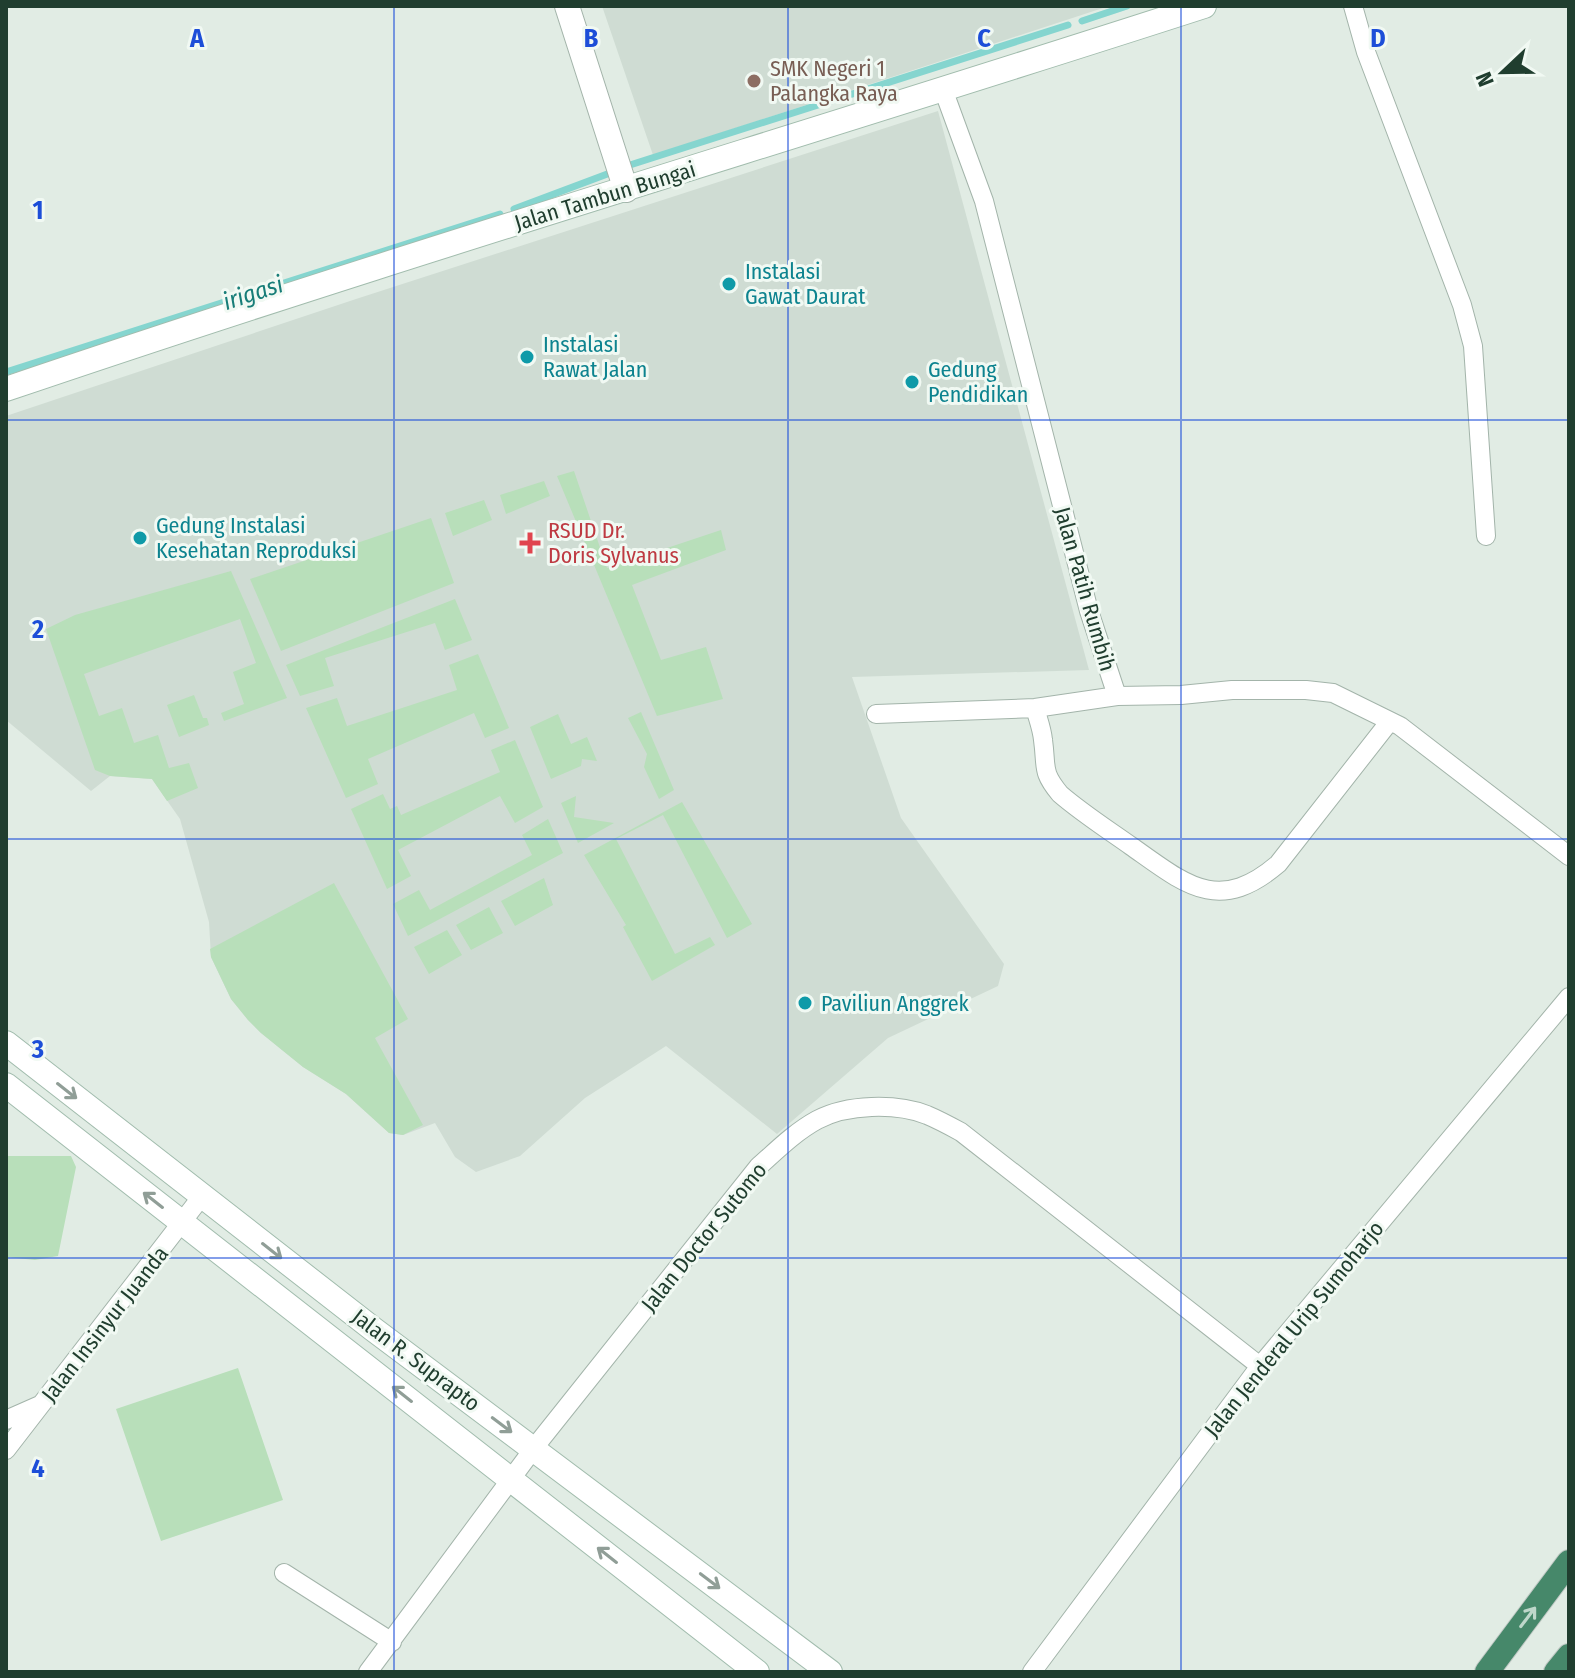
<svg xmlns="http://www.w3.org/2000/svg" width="1575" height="1678" viewBox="0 0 1575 1678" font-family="'Fira Sans Condensed',sans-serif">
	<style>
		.built { fill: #cfdcd3 }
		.green { fill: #b8dfba }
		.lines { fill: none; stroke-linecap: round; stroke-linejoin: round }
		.stream { stroke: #85d5cf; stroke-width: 7 }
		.minor-casing { stroke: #a3b4aa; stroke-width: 20 }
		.tertiary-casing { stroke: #a3b4aa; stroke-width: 26 }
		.secondary-casing { stroke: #a1bcad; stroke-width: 26 }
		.trunk-casing { stroke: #c1c9c5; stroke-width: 26 }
		.minor { stroke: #fff; stroke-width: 18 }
		.tertiary { stroke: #fff; stroke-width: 24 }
		.secondary { stroke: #fff; stroke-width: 24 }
		.trunk { stroke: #46886a; stroke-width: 24 }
		.oneway { stroke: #909e97 }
		.oneway2 { stroke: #bed7ca }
		.grid { fill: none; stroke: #1d4ed8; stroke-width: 2; stroke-opacity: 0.55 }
		.education-dot { fill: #8d6e63; stroke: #f1f9f3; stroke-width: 3 }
		.culture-dot { fill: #0f9aa8; stroke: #f1f9f3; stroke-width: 3 }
		.health-dot { fill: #e0444e; stroke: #f1f9f3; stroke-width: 3 }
		.labels { text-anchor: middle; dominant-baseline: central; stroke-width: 6; stroke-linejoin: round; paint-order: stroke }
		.education-label { font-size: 22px; fill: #785e54; stroke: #f1f9f3; text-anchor: start }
		.street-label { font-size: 22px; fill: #203e2f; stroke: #f1f9f3 }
		.culture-label { font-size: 22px; fill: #0d838f; stroke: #f1f9f3; text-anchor: start }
		.health-label { font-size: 22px; fill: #be3a42; stroke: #f1f9f3; text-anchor: start }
		.water-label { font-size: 24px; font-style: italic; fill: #177d78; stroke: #f1f9f3 }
		.grid-label { font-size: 26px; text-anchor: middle; font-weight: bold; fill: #1d4ed8; stroke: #f1f9f3; stroke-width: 6; stroke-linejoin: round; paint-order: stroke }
	</style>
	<rect width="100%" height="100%" fill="#e1ece4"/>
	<!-- built -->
	<path class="built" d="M602 6H1109L653 155Z
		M938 111 1089 670 852 677 901 818 1004 964 998 986 888 1038 777 1134 666 1046 585 1098 520 1156 476 1172 455 1157 435 1123 403 1135 389 1133 346 1094 303 1067 261 1033 248 1020 231 999 211 957 209 922 180 819 152 779 110 776 91 791 6 720V416L356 299Z"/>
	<!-- green -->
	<path class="green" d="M574 471 607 568 721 530 726 550 632 585 661 660 706 647 723 699 657 716 557 476Z
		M544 481 550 496 506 514 500 495Z
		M484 500 492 520 453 536 445 513Z
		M431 518 454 583 281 651 250 579Z
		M231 571 287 698 224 721 221 713 244 704 233 672 256 663 240 619 84 674 99 716 122 708 134 743 158 735 169 768 189 763 198 788 167 801 152 779 110 776 95 770 46 629 75 615Z
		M455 599 472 640 445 650 435 623 325 658 334 686 300 696 286 665Z
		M478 654 509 728 485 738 474 713 368 759 378 784 346 798 306 708 337 698 347 726 457 690 449 665Z
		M194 695 203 718H207L209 725 179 737 167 705Z
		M641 712 674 790 659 799 644 767 647 754 628 718Z
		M558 714 571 744 587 737 597 761 582 759 581 766 551 779 530 727Z
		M515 740 543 807 515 823 500 796 398 850 411 876 387 889 351 809 383 794 390 809 397 806 401 815 500 772 491 750Z
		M576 796 574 817 614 823 578 843 561 803Z
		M682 802 752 924 727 938 663 815 616 839 675 954 710 937 715 945 652 981 623 927 626 925 584 855Z
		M548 819 563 853 408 936 393 904 419 890 430 910 532 855 522 835Z
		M544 878 553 905 515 926 501 901Z
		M334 883 408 1019 375 1038 423 1125 403 1135 389 1133 346 1094 303 1067 261 1033 248 1020 231 999 211 957 210 949Z
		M489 907 503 933 471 950 456 925Z
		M447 930 462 955 429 974 414 947Z
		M6 1156H71L76 1167 58 1256 35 1260 6 1257Z
		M238 1368 283 1500 161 1541 116 1409Z"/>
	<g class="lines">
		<!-- stream -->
		<path class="stream" d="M1082 21 1127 6
			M630 165 1068 25
			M514 209 610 173
			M6 372 500 214"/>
		<!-- minor casing -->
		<g class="minor-casing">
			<path id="minor" d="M1353 6 1366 52 1462 305 1473 346 1486 536
				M943 89 984 201 1089 611 1117 696 1181 695 1232 690H1306L1333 693 1400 726 1569 856
				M1035 708C1038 719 1042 729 1043 740 1047 768 1041 771 1060 794 1082 813 1107 829 1131 846 1185 884 1218 915 1278 864L1390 721
				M876 714 1035 708 1117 696
				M6 1420 40 1405
				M6 1450 202 1196
				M284 1573 392 1642
				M368 1672 534 1448 758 1167C777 1150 795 1132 817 1120 847 1104 896 1103 927 1115 939 1120 950 1126 961 1132L1260 1366
				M1032 1672 1260 1366 1569 997"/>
		</g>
		<!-- tertiary casing -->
		<g class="tertiary-casing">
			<path id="tertiary" d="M567 6 626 190"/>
		</g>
		<!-- secondary casing -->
		<g class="secondary-casing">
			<path id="secondary" d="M6 389C403 254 805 135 1204 6
				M6 1043 373 1329 830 1672
				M6 1085 757 1672"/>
		</g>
		<!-- trunk casing -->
		<g class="trunk-casing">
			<path id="trunk" d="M1487 1672 1569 1562
				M1556 1672 1569 1656"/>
		</g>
		<!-- minor -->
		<use href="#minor" class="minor"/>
		<!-- tertiary -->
		<use href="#tertiary" class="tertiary"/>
		<!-- secondary -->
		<use href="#secondary" class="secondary"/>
		<!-- trunk -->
		<use href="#trunk" class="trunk"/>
	</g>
	<!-- one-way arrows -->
	<defs><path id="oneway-shaft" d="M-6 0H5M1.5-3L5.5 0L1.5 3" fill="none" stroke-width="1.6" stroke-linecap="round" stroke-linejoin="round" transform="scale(2)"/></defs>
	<g class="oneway">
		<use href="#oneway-shaft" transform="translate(67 1091) rotate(38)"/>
		<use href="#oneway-shaft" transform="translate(153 1200) rotate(-142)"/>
		<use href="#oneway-shaft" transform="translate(272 1251) rotate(38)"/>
		<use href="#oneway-shaft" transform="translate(402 1394) rotate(-142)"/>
		<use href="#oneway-shaft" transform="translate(502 1425) rotate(37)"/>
		<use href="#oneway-shaft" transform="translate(607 1555) rotate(-142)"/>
		<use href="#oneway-shaft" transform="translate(710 1581) rotate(37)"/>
	</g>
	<use class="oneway2" href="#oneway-shaft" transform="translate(1528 1617) rotate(-53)"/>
	<!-- grid -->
	<path class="grid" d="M394 6V1672M788 6V1672M1181 6V1672M6 420H1569M6 839H1569M6 1258H1569"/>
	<!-- markers -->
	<circle class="education-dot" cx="754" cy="81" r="8"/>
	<g class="culture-dot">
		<circle cx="729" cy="284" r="8"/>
		<circle cx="527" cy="357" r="8"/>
		<circle cx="912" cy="382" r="8"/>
		<circle cx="140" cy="538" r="8"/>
		<circle cx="805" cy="1003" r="8"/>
	</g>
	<path class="health-dot" d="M526 531h8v8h8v8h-8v8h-8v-8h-8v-8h8z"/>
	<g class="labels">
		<!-- education labels -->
		<g class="education-label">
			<text x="770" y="68">SMK Negeri 1<tspan x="770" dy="25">Palangka Raya</tspan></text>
		</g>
		<!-- street labels -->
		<g class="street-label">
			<text transform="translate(605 196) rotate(-17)">Jalan Tambun Bungai</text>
			<text transform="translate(1085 589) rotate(74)">Jalan Patih Rumbih</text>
			<text transform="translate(704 1237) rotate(-51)">Jalan Doctor Sutomo</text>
			<text transform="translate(105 1324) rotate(-52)">Jalan Insinyur Juanda</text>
			<text transform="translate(1294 1329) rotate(-51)">Jalan Jenderal Urip Sumoharjo</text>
			<text transform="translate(416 1360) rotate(37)">Jalan R. Suprapto</text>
		</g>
		<!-- culture labels -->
		<g class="culture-label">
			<text x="745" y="271">Instalasi<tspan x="745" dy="25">Gawat Daurat</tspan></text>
			<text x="543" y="344">Instalasi<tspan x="543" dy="25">Rawat Jalan</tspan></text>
			<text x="928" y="369">Gedung<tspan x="928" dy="25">Pendidikan</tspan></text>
			<text x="156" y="525">Gedung Instalasi<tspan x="156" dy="25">Kesehatan Reproduksi</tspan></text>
			<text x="821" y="1003">Paviliun Anggrek</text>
		</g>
		<!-- health labels -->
		<g class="health-label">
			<text x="548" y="530">RSUD Dr.<tspan x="548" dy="25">Doris Sylvanus</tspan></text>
		</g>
		<!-- water labels -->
		<g class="water-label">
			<text transform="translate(253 293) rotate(-18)">irigasi</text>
		</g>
	</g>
	<g class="grid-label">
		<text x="197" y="47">A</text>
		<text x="591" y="47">B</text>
		<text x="984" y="47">C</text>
		<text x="1378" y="47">D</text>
		<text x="38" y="219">1</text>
		<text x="38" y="638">2</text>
		<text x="38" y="1058">3</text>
		<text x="38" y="1477">4</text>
	</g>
	<!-- border -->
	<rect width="1575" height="1678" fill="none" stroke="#203e2f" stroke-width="16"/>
	<!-- north arrow -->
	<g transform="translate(1503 72) rotate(248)" stroke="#f1f9f3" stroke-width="6" paint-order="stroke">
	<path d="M0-6L14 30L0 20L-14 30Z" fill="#203e2f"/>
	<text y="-12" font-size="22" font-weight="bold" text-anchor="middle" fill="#203e2f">N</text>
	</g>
</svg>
